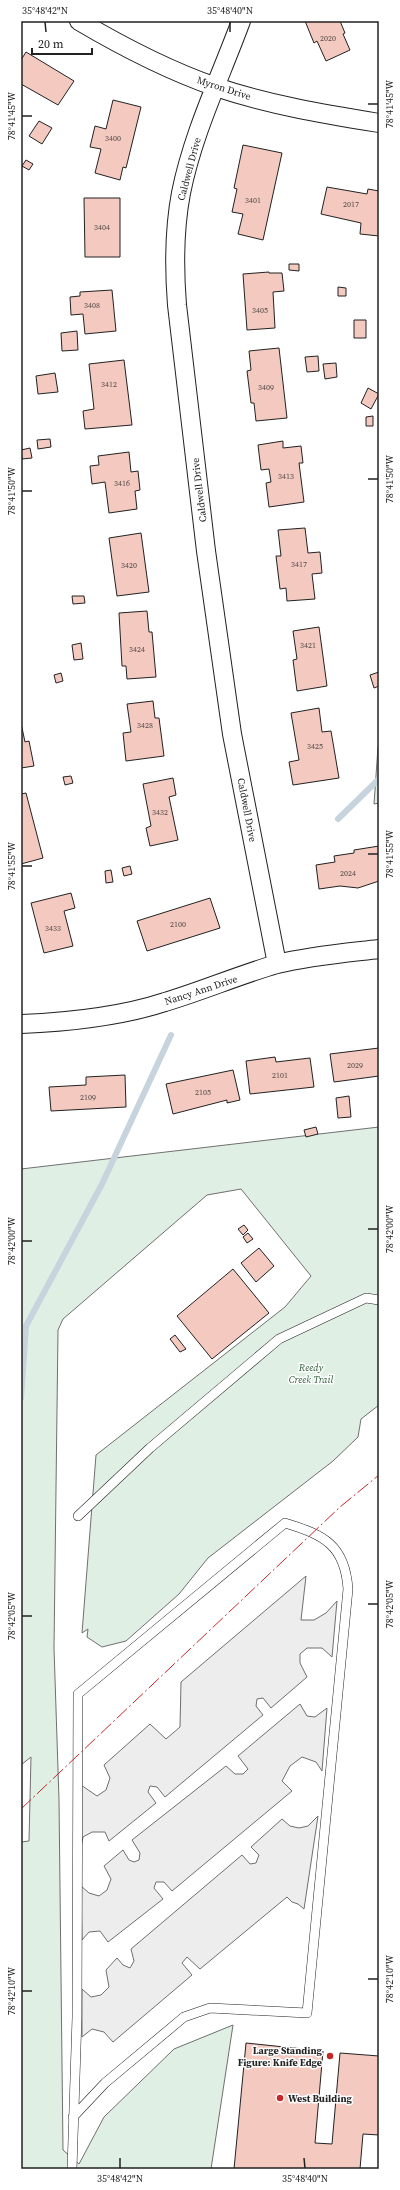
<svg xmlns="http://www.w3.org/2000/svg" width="400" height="2190" viewBox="0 0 400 2190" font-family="'Source Serif 4',serif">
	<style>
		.green { fill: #e0efe3; stroke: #6f6f6f }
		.parking { fill: #ededed; stroke: #6f6f6f }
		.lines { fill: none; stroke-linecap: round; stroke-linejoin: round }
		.stream { stroke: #c7d3dd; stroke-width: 6 }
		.building { fill: #f3c9c0; stroke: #222 }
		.service-casing { stroke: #222; stroke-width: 10 }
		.minor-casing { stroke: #222; stroke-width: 20 }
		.service { stroke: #fff; stroke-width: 9 }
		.minor { stroke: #fff; stroke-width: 18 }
		.power { stroke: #c62828; stroke-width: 1; stroke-dasharray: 14 3 2 3; stroke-linecap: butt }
		.ticks { fill: none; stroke: #222; stroke-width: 1.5 }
		.poi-dot { fill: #c62828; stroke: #fff; stroke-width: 1.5 }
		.labels { text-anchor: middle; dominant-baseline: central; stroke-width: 3; stroke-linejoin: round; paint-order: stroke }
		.number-label { font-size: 8px; fill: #564c4a }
		.street-label { font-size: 10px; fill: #222; stroke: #fff }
		.park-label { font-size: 10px; font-style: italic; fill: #2f5e38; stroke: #fff }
		.poi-label { font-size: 10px; font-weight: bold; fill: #222; stroke: #fff; text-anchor: end }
		.neatline { fill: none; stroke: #222; stroke-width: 1.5 }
		.ticks-label { font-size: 10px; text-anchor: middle; fill: #222 }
	</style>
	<rect width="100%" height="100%" fill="#fff"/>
	<!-- green -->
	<path class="green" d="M379 745V803L374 804 378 747Z
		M379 1127V1405L361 1419 358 1437 333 1461 208 1558 179 1594 126 1641 102 1647 87 1637 88 1629 82 1633 96 1455 285 1307 311 1276 241 1189 207 1195 63 1319 58 1330 54 1648 59 1800 63 2150 79 2164 104 2117 174 2049 233 2025 211 2169H21V1842L29 1841 31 1757 21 1765V1169Z"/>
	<!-- parking -->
	<path class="parking" d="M306 1576 301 1620H314L326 1613 337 1601 332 1657 322 1648H307L300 1654V1663L307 1677 271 1708 263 1698 257 1699 256 1706 263 1715 165 1797 157 1787 150 1786 148 1792 156 1803 109 1841 105 1832H92L83 1837 81 1847V1785L97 1796 106 1790 110 1778 104 1765 150 1724 166 1739 180 1727 181 1682Z
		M300 1704 307 1716 315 1717 327 1708 322 1771 316 1762 302 1757 290 1766 282 1781 292 1791 172 1891 164 1882H156L154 1888 163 1899 108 1942 100 1931 89 1932 82 1940 81 1886 89 1893 99 1896 107 1890 111 1879 104 1866 123 1850 129 1860 134 1862 139 1860 140 1853 132 1840 226 1766 235 1774H243L248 1769 238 1756Z
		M318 1816 304 1909 298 1904 292 1902 287 1897 200 1969 187 1957 182 1963 192 1975 113 2042 104 2032 92 2029 82 2037V1989L91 1997 101 1995 109 1987 106 1970 117 1958 123 1965 130 1968 134 1961 131 1949 242 1855 250 1864 256 1863 259 1855 251 1847 282 1819 290 1826 299 1828 308 1826Z"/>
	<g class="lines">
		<!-- stream -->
		<path class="stream" d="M338 819 379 779
			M21 1398 26 1326 102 1184 171 1035"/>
	</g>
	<!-- building -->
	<path class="building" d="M305 21H340L345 33 343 34 350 50 326 61 317 41 314 43Z
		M26 52 74 81 58 105 21 84V60Z
		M113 100 141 107 126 168 123 167 120 180 95 173 101 149 90 147 95 126 106 129Z
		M39 121 52 128 42 144 29 136Z
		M243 145 282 153 263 240 238 234 243 214 232 212 237 189 234 188Z
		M26 160 33 164 29 170 22 166Z
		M327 187 367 194 368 189 379 191V236L360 234 361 223 321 214Z
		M84 198H120V257H85Z
		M289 264H299V271L289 270Z
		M269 272V273H282L284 291 273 292 275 328 247 330 243 274Z
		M338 287 346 288V296H338Z
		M112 290 116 331 85 334 83 314 71 315 70 297 80 296V292Z
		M354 320H366V338H354Z
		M77 331 78 350 62 351 61 333Z
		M279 348 287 418 256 421 254 403H251L247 371 251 370 249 351Z
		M318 356 319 371 307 372 305 357Z
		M124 360 132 425 85 429 83 411 94 409 89 364Z
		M336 363 337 377 325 379 323 364Z
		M55 373 58 392 38 394 36 376Z
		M368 388 379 394 371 409 361 403Z
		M373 416V426H366V417Z
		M50 439 51 447 38 449 37 440Z
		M283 441V448L301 446 303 463H299L304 502 269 507 266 483 271 482 269 469 261 470 258 445Z
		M30 448 32 458 22 459 21 450Z
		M129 452 131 472 138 471 140 490 135 491 137 509 109 513 105 482 92 484 90 466 99 465 98 456Z
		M305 528 308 553 320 552 322 573 312 574 315 599 287 601 286 588 280 589 276 556H281L278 530Z
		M141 533 149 592 117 596 109 538Z
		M72 596H84L85 603 73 604Z
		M147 611 149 632H152L156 677 127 679 126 666H122L119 613Z
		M319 627 327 686 297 691 293 660 297 659 293 631Z
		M81 643 83 659 74 660 72 645Z
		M379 672V686L374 688 370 675Z
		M61 673 63 681 56 683 54 675Z
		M153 701 155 718H159L164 756 126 761 123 733 131 732 127 704Z
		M319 708 322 732 331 731 339 778 293 785 289 762 299 760 291 713Z
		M21 723 25 742 29 741 34 766 21 768Z
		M71 776 73 783 65 785 63 777Z
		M173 778 176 795 169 797 178 840 150 846 146 828 151 826 143 784Z
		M26 793 43 858 21 864V794Z
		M379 846V881L358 888 340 886 319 889 316 865 335 862 334 856 354 853V850Z
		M130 866 132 874 124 876 122 868Z
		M111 870 113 882 106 883 105 871Z
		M71 893 75 908 64 911 73 946 44 953 31 903Z
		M210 898 220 928 147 951 137 921Z
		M379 1048V1076L334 1082 330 1054Z
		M275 1057 276 1062 310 1058 314 1087 250 1094 246 1061Z
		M233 1070 240 1100 227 1103V1100L173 1114 166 1084Z
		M125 1075 126 1107 51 1111 49 1087 86 1085V1077Z
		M349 1096 351 1117 338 1118 336 1098Z
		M316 1127 318 1134 306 1137 304 1130Z
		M244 1225 248 1230 243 1235 238 1229Z
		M248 1233 253 1239 247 1243 243 1237Z
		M259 1248 274 1266 256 1282 241 1263Z
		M233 1269 269 1313 212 1359 177 1316Z
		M175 1335 186 1349 180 1352 170 1339Z
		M246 2043 323 2051 315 2143 332 2144 340 2053 379 2056V2135L363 2134 360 2169H234Z"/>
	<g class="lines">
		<!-- service casing -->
		<g class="service-casing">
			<path id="service" d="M78 1516 150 1448 279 1339 366 1298 379 1300
				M72 2169 77 2017 78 1694 285 1523C324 1535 345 1545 348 1589L307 2013 210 2008 184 2017 105 2083 73 2117"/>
		</g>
		<!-- minor casing -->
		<g class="minor-casing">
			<path id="minor" d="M79 21C123 47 167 70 216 87 269 105 324 114 379 123
				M241 21C220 78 193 133 181 193 174 230 174 267 177 305L206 551 232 734 277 964
				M21 1024C69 1022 119 1017 165 1002 202 991 239 975 277 964 310 956 345 953 379 949"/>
		</g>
		<!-- service -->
		<use href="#service" class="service"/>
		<!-- minor -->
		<use href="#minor" class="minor"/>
		<!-- power -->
		<path class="power" d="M21 1809 340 1507 379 1475"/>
	</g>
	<!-- ticks -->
	<path class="ticks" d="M45 22 46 32M230 22V32M368 104H378M22 116H32M368 479H378M22 491H32M368 854H378M22 866H32M368 1229H378M22 1241H32M368 1604H378M22 1616H32M368 1979H378M22 1991H32M120 2158V2168M304 2158 305 2168"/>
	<!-- markers -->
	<g class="poi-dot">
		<circle cx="330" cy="2056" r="4"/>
		<circle cx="280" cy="2098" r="4"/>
	</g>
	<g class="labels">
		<!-- number labels -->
		<g class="number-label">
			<text x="328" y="38">2020</text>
			<text x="113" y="138">3400</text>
			<text x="253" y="200">3401</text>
			<text x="351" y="204">2017</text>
			<text x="102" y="227">3404</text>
			<text x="92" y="305">3408</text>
			<text x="260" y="310">3405</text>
			<text x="109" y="384">3412</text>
			<text x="266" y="387">3409</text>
			<text x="286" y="476">3413</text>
			<text x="122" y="483">3416</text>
			<text x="299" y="564">3417</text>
			<text x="129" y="565">3420</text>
			<text x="308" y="645">3421</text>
			<text x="137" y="649">3424</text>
			<text x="145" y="725">3428</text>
			<text x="315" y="746">3425</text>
			<text x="160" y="812">3432</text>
			<text x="348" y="873">2024</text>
			<text x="178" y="924">2100</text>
			<text x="53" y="928">3433</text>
			<text x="355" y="1065">2029</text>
			<text x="280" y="1075">2101</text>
			<text x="203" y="1092">2105</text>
			<text x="88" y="1097">2109</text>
		</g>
		<!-- street labels -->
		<g class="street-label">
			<text transform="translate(224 88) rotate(18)">Myron Drive</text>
			<text transform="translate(189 169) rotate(-75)">Caldwell Drive</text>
			<text transform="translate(199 490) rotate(-97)">Caldwell Drive</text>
			<text transform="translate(247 810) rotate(79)">Caldwell Drive</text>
			<text transform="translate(201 990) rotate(-18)">Nancy Ann Drive</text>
		</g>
		<!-- park labels -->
		<g class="park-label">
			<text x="311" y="1367">Reedy<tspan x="311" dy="12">Creek Trail</tspan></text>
		</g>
		<!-- poi labels -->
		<g class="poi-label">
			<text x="322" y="2050">Large Standing<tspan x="322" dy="12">Figure: Knife Edge</tspan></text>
			<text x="288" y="2098" text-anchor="start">West Building</text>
		</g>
	</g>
	<!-- border -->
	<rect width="400" height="2190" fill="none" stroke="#ffffff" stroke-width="44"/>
	<!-- scale -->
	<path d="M32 48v6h60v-6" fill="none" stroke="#222222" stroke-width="2"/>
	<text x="38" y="48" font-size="12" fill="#222222" stroke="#ffffff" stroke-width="3" paint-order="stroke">20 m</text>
	<rect x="22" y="22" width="356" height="2146" class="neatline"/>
	<g class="ticks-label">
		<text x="45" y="14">35°48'42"N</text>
		<text x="230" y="14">35°48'40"N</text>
		<text transform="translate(389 104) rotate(-90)" y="4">78°41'45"W</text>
		<text transform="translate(11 116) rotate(-90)" y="4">78°41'45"W</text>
		<text transform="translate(389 479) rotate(-90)" y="4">78°41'50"W</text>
		<text transform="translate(11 491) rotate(-90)" y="4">78°41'50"W</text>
		<text transform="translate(389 854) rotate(-90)" y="4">78°41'55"W</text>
		<text transform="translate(11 866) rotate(-90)" y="4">78°41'55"W</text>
		<text transform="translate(389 1229) rotate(-90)" y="4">78°42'00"W</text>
		<text transform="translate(11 1241) rotate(-90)" y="4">78°42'00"W</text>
		<text transform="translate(389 1604) rotate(-90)" y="4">78°42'05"W</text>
		<text transform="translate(11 1616) rotate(-90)" y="4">78°42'05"W</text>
		<text transform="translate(389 1979) rotate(-90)" y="4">78°42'10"W</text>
		<text transform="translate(11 1991) rotate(-90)" y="4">78°42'10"W</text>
		<text x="120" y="2182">35°48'42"N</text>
		<text x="305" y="2182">35°48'40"N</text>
	</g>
</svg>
